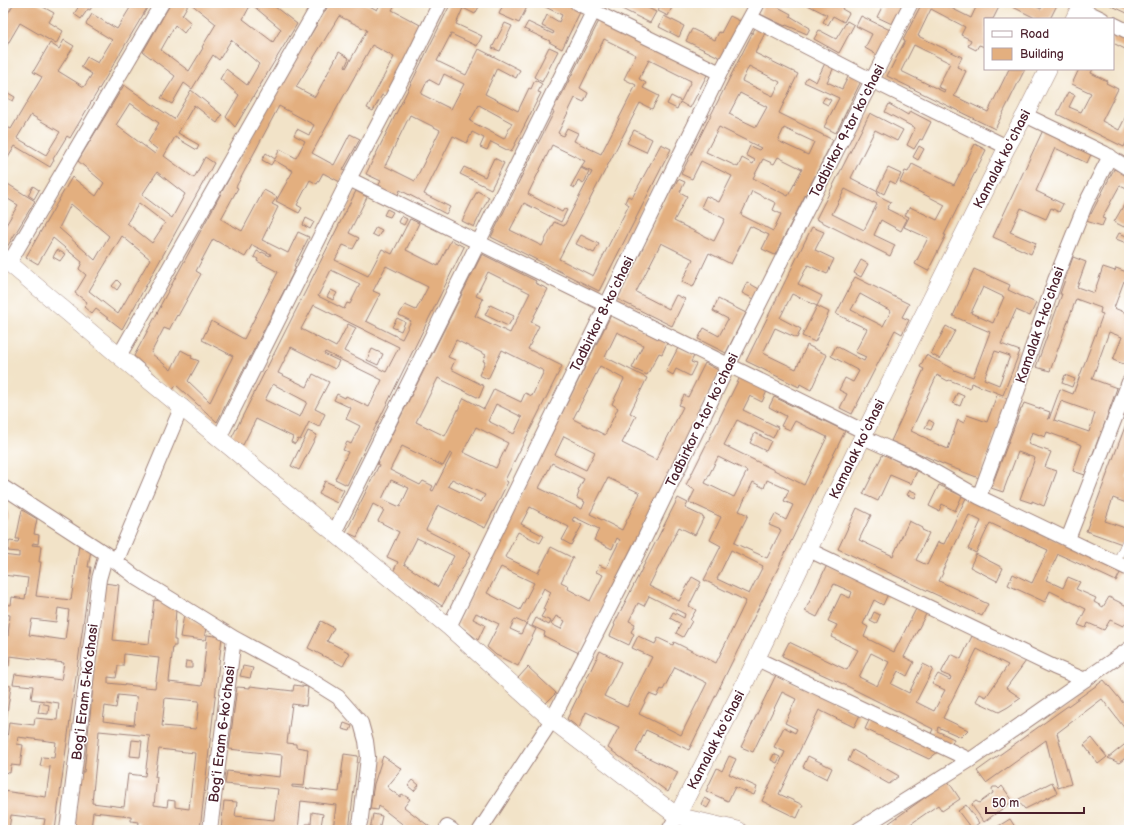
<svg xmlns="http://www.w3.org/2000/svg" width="1132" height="833" viewBox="0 0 1132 833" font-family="'Balsamiq Sans',sans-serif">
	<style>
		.building { fill: #e3af7f; fill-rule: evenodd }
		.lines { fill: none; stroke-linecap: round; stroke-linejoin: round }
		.service-casing { stroke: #9e817a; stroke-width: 8 }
		.minor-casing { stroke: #9e817a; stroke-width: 16 }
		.tertiary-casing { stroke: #9e817a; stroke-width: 18 }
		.service { stroke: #fff; stroke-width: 7 }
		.minor { stroke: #fff; stroke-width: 14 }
		.tertiary { stroke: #fff; stroke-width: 17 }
		.labels { text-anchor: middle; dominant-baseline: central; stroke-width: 3; stroke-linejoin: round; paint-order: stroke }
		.street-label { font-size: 14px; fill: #4a1f2b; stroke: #fff }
	</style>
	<rect width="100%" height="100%" fill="#fff"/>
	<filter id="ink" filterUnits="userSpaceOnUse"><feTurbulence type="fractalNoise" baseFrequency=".025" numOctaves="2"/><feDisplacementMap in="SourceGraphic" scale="8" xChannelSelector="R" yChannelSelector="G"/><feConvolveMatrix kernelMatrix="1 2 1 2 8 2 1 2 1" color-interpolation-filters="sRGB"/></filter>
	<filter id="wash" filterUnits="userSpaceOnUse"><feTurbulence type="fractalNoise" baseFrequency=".012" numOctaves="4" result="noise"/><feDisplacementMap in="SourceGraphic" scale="16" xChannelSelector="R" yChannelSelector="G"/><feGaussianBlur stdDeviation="0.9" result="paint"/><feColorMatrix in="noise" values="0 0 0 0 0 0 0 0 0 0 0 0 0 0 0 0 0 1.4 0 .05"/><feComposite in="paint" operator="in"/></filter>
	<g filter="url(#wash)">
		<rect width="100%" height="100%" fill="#f2e3c8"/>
		<g id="blocks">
			<!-- building -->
			<path class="building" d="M14 3H36L54 13 49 22 63 31 56 44 20 23 3 52V22Z
				M81 3H94L90 10 88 9 81 19 74 14Z
				M133 3H150L70 138 67 136 53 159 54 160 50 167 15 146 3 166V125L11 129 42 77 33 72 50 43 59 49 64 40 74 46 58 71 84 87 92 74 81 67 87 57 98 63 112 40 86 24 92 14 117 29ZM31 115 60 132 46 155 17 138Z
				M171 3H189L182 15 191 23 184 33 175 25 161 50 189 71 203 48 202 47 216 24 190 3H270L297 24 235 127 226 117 239 95 220 79 226 69 247 85 259 64 231 40 219 60 213 55 192 89 184 83 172 104 161 98 175 76 143 52ZM251 4 281 29 273 42 243 19Z
				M330 3H364L377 10 381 3H396L392 10 424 27 386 97 382 95 373 111 367 108 394 57 372 45 312 153 334 165 350 134 360 139 343 170 345 171 340 182 323 173 317 184 310 180 297 205 302 208 299 213 276 201 293 171 274 160 271 165 262 160 266 153 275 159 280 149 296 158 305 141 294 135 297 129 309 135 314 125 279 106 236 187 238 188 221 219 242 231 264 190 277 197 272 204 278 207 262 240 288 253 298 232 309 237 294 266 296 267 217 422 176 385 173 390 134 356 161 306H160L276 92ZM339 16 367 30 346 68 345 67 349 58 339 52 315 97 296 87ZM213 239 245 257 252 245 271 254 270 256 262 252 261 253 257 251 254 257 258 259 257 261 278 272 244 339 211 321 202 340 233 356 210 402 188 381 199 361 191 358 192 356 181 350 171 370 151 353 164 328 169 330 177 315 178 316 201 274 196 271Z
				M451 3H481L475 14 463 8 456 24 482 36 477 46 451 34 437 61 466 75 479 49 520 70 516 78 497 68 485 94 518 111 529 88 531 89 535 80 542 84 538 92 541 93 511 152 491 142 487 150 480 147 484 138 472 132 467 143 453 136 424 194 450 207 446 214 400 190 397 197 377 188 381 181 366 174ZM444 74 464 84 451 109 421 94 428 79 439 85ZM479 105 512 123 504 139 470 121ZM410 115 440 130 415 181 385 166Z
				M504 3H529L519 23 499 14Z
				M542 3H568L581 10 562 49 549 42 550 41 524 29 528 22 553 34 554 32 542 26 547 15 559 22 562 15 541 5Z
				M610 3H638L656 12 650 23Z
				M662 3H674L668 16 658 11Z
				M765 3H780L778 7 791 14 790 16 810 28 807 34 786 25 785 26 760 14Z
				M804 3H845L842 9 849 13 844 22 833 16 828 25 823 22 827 15Z
				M884 3H903L892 24 877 17Z
				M924 3H941L971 18 978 3H1001L993 19H985V47L979 45 976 50 968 46 971 40 961 35 965 27 931 9 918 36 962 57 957 67 966 71 954 96 988 112 1009 69H1025L995 129 887 76 905 41 903 40 921 5H923ZM914 45 950 63 938 87 945 90 944 92 901 71Z
				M1005 3H1029L1041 9 1044 3H1058L1050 19H1037Z
				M1111 3H1129V14L1110 5Z
				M664 16 684 26 679 37 659 27Z
				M730 16 740 21 723 59 686 41 692 29 715 40 719 32 721 33Z
				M861 16 890 30 877 55 865 48 872 34 856 26Z
				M600 19 655 48 707 75 690 108 680 102 677 109 667 104 671 96 681 101 691 81 649 60 639 79 646 83 643 88 659 96 652 109 640 103 559 259 593 276 629 205 625 202 628 196 632 198 661 144 671 149 599 291 491 237 554 112 550 111 555 100 558 102ZM604 39 636 55 624 79 636 85 601 154 574 141 578 133 567 128 563 136 558 133 575 98 584 102 588 93 580 88ZM552 145 585 161 581 167 592 172 564 226 554 222 542 246 510 230 524 203 561 222 567 210 564 209 562 212 528 194Z
				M847 21 854 25 839 53 814 39 819 30 836 39Z
				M505 23 512 26 500 51 492 48Z
				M757 24 767 29 755 53 798 74 779 113 833 140 775 255 762 249 769 235 750 226 731 264 709 253 693 287 682 282 693 259 661 243 636 292 669 309 676 295 685 299 672 326 617 299 672 188 673 189 678 179 685 182 680 192 687 196 674 221 714 241 725 219 701 207 706 196 719 202 732 176 701 161 692 179 681 174ZM749 66 780 82 773 96 742 81ZM740 93 767 107 756 127 729 114ZM719 127 761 148 759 150 750 146 746 155 755 160 753 164 742 158 738 167 706 152ZM784 128 814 142 808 155 778 141ZM778 157 802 169 788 196 753 178 763 159 774 164ZM752 191 776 203 773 210 781 214 773 231 741 215Z
				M1113 28 1129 36V51L1113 43Z
				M549 47 558 51 542 82 534 77Z
				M826 61 835 65 827 82 842 89 850 73 862 79 836 133 824 127 839 98 804 82 807 77 816 82Z
				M1079 69H1093L1091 73 1107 81 1106 83 1118 89 1102 121 1119 130 1129 110V137L1124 147 1057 114 1068 92 1075 95 1069 107 1081 112 1091 93 1072 84Z
				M124 85 174 119 191 90 222 115 217 123 194 105 178 133 199 145 197 150 175 137 164 156 194 178 205 157 214 163 122 329 96 309 92 314 84 307 87 302 75 293 86 275 79 269 82 262 53 238 38 264 26 257 72 177 96 196 104 183 78 161ZM130 103 159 123 148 142 157 149 155 154 116 125ZM157 172 185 194 172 218 142 195ZM139 203 165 223 152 243 127 223ZM71 204 109 236 95 260 59 228ZM122 236 150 259 118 314 89 291Z
				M3 90 15 97 13 101 3 96Z
				M825 97 831 100 828 105 822 102Z
				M889 104 908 115 910 111 931 122 922 140 920 139 914 149 907 145 915 128 885 112Z
				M870 113 903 130 897 141 875 130 851 178 878 192 877 195 891 202 887 209 907 219 901 231 881 220 874 235 895 245 890 256 816 219ZM845 189 873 203V202L877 204 864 230 832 214Z
				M1044 128 1093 150 1087 163 1055 148 1036 191 1063 204 1059 212 1051 208 1046 219 1021 208 1010 232 1036 243 1031 254 993 237Z
				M634 130 652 139 646 152 627 143Z
				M975 144 986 150 944 235H946L928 271 915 264 928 238 904 227 909 217 905 215 910 207 937 220 945 205 900 182 905 171 908 172 912 164 954 185Z
				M919 146 924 149 918 160 913 157Z
				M494 158 504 163 491 189 460 174 464 167 485 177Z
				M581 168 589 172 584 183 578 180 575 188 571 186Z
				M888 168 901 174 896 184 890 181 884 194 877 190Z
				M1114 169 1129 176V189L1120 185 1102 218 1105 219 1102 226 1086 221 1089 213 1091 214Z
				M3 181 35 201 7 247 3 244V224L6 225 18 205 3 196Z
				M33 186 39 190 34 199 28 195Z
				M356 191 367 197 349 233 359 238 353 249 343 245 335 260 368 276 382 249 392 254 410 219 419 223 406 250 438 266 451 240 464 247 347 485 335 479 348 452 343 450 347 442 351 444 360 426 346 419 351 408 334 400 337 394 345 398 346 396 369 407 382 380 325 352 324 354 339 361 335 369 291 347 278 373 307 387 313 374 329 382 315 409 325 414 319 427 309 422 300 440 298 439 295 444 291 442 293 437 256 419 243 445 231 439ZM386 266 428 287 416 310 405 305 399 315 411 321 402 339 366 321 380 294 373 291ZM331 270 360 284 350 304 347 303 344 309 318 296ZM314 305 399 347 386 372 344 351 356 328 348 324 336 347 301 329ZM273 384 307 402 300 417 265 400Z
				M477 191 489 197 474 227 462 221Z
				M1129 196V219L1124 227 1114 222Z
				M387 209 393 212 390 217 384 215Z
				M401 216 407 219 404 225 398 222Z
				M306 218 314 222 310 229 303 225Z
				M376 227 382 230 378 237 372 234Z
				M812 227 824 232 815 250 834 259 827 274 808 265 798 284 822 296 817 306 792 294 780 318 801 329 797 338 775 328 763 353 796 369 807 345 827 355 811 390 800 384 799 387 746 361Z
				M1119 233 1129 237V244L1116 239Z
				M581 235 599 244 594 253 576 244Z
				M57 250 65 254 60 261 53 257Z
				M482 254 536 281 535 283 548 289 531 322 539 326 528 349 562 366 505 480 508 482 485 528 438 505 426 530 471 553 442 606 393 572 398 562 387 557 399 532 378 521 384 510 373 504 357 537 346 532 379 465 377 464ZM488 272 530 293 510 333 475 316 483 299 476 296ZM456 340 486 355 483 361 485 362 479 375 488 379 502 350 544 371 532 396 525 393 521 402 494 389 484 409 464 398 445 436 416 422 438 378 479 398 484 386 451 369 455 360 448 357ZM496 404 522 417 514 434 488 421ZM476 427 508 443 496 468 463 452ZM402 446 443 466 450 453 452 454 433 491 431 490 433 486 423 481 420 485 390 470ZM452 479 485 495 481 502 448 486ZM391 480 409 488 400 507 382 499ZM417 538 454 556 438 587 404 564Z
				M1073 257 1086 262 1077 287 1094 293 1103 267 1115 271 1116 268 1129 273V283L1124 281 1114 308 1129 314V356L1126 365 1113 360 1122 337 1109 332 1092 379 1117 388 1103 428 1106 429 1103 439 1099 437 1085 475 1073 471 1082 445 1047 432 1045 437 1032 432 1028 444 1051 452 1045 467 1057 471 1044 506 1032 501V503L1020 499 1035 458 1018 452 1003 492 991 488 1021 409H1022L1024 403 1050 412 1048 419H1049L1060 389 1073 394 1103 314 1100 313 1101 308 1076 299 1050 371 1036 367 1062 294H1060ZM1061 401 1095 413 1089 432 1054 420Z
				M861 260 868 264 861 277 854 273Z
				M974 269 1010 285 1008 290 1036 303 1030 316 1016 310 1001 344 1020 351 1003 395 971 383 970 388 949 380 948 381 937 375 911 431 928 439 927 440 948 449 958 420 964 423 967 415 987 422 997 395 1008 399 979 478 943 464 891 441 924 369 920 367 926 355 954 369V370L973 377 990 332 953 316ZM983 287 1004 297 993 323 971 313ZM995 351 1010 356 999 385 984 379Z
				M855 277 909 304 902 317 909 320 902 334 895 330 852 414 840 408 847 394 839 390 845 378 853 382 859 371 831 356 836 346 864 361 866 357 855 352 867 329 836 314ZM860 294 891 311 883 326 851 310Z
				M117 280 121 284 117 290 112 286Z
				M747 282 759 289 754 299 742 293Z
				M331 290 337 293 333 300 327 297Z
				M718 299 746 313 726 353 698 339 704 328 719 336 728 319 713 311Z
				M490 305 514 316 508 326 485 315Z
				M817 306 829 312 815 342 802 336Z
				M611 315 667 343 662 354 659 353 647 375 632 368 643 345 617 332 605 357 647 378 630 413 636 416 622 443 656 460 683 407 679 405 684 395 688 397 705 363 720 371 579 653 544 636 545 632 532 626 536 618 549 625 551 621 541 617 545 610 543 609 551 592 544 588 526 624 536 629 518 666 496 655 487 647 499 624 476 613 473 619 485 625 478 640 458 624 488 561ZM600 366 624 379 612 404 618 408 605 435 573 419ZM564 436 595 452 586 470 555 455ZM552 463 584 479 578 491 579 492 577 498 585 502 582 509 539 488ZM608 478 640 493 622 530 590 514ZM530 507 569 527 562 540 571 545 582 525 572 520 574 517 599 529 594 540 612 549 617 538 620 540 606 568 599 565 596 572 603 575 590 601 568 589 569 586 561 582 573 558 551 547 538 573 505 557 518 532 540 543 544 536 521 524ZM501 567 534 583 520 610 487 593ZM556 616 565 621 561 629 551 624ZM515 619 526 624 521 634 510 629Z
				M397 318 405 322 401 331 392 327Z
				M946 326 955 331 940 359 931 354Z
				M678 348 694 356 691 362 696 364 690 376 676 369 673 375 666 371Z
				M372 349 383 354 378 365 367 360Z
				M1065 375 1075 379 1072 387 1062 383Z
				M740 377 767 391 762 402 750 396 743 410 778 427 773 438 737 420 724 445 804 485 827 437 795 421 790 430 781 426 786 416 769 407 774 397 845 431 689 750 646 730 636 752 678 772 668 792 608 748 619 727 586 712 579 728 567 719 600 651 621 662 604 696 627 707 652 657 632 648 638 636 655 644 658 638 673 645 674 642 716 663 746 601 704 580 721 546 710 540 721 517 689 502 695 490 686 485ZM718 457 747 471 734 497 705 483ZM767 480 789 490 784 501 793 505 786 520 775 514 769 525 781 530 767 558 734 543 748 515 739 511 753 482 764 488ZM731 550 763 566 749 594 717 579ZM675 667 707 683 681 735 639 714 649 694 657 697 661 689 663 690Z
				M957 393 964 396 960 406 953 403Z
				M1129 416V471L1126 478 1129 479V504L1113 498 1105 521 1128 529 1122 544 1086 531Z
				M929 420 934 423 931 430 925 428Z
				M308 431 317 435 299 470 291 466Z
				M755 433 771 441 766 451 750 443Z
				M883 454 917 471 911 484 890 475 878 501 863 494Z
				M325 481 344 490 337 503 319 494Z
				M939 485 962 496 955 511 942 504 939 511 929 506Z
				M910 490 917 493 915 498 907 495Z
				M678 498 688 503 685 508 704 517 695 535 679 527 649 586 679 601 692 577 701 582 689 606 696 610 690 620 692 621 683 637 676 633 681 624 670 618 673 612 684 618 685 614 649 596 644 606 638 603 629 621 635 624 631 632 634 634 629 645 610 636 615 625 614 624Z
				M966 498 1121 571 1116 581 1058 554 1046 580 1063 588 1068 577 1080 582 1076 589 1096 598 1094 602 1103 607 1109 597 1129 607V621L1123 626 1110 620 1104 630 1088 623 1086 628 1078 625 1086 609 1050 591 1045 602 1008 585 1013 574 1032 583 1048 550 990 523 976 553 968 549 981 521 969 515 942 572 943 573 939 581 988 604 982 616 838 549 857 508 871 515 859 540 893 556 909 521 923 528 922 530 929 533 916 560 927 565 938 542 944 544Z
				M3 510 8 511 7 520 3 519Z
				M22 510 37 519 34 534 39 535 38 544 33 543 32 545 41 546 39 562H41L36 596 71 600 79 545 91 550 88 567H91L55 830H43L45 819 11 815 9 830H3V791L46 797 50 767 40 766 42 757 54 758 56 742 18 737 17 744 23 745 20 766 11 765 10 773 3 772V764H4L9 722 34 725 35 718 57 720 59 703 31 699 33 686 13 684 15 674 61 680 64 663 10 656 9 666H3V635L8 636 10 615 3 614V604L11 605 12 597 25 599 28 578 3 575V555L19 557V552L8 551 9 541 18 542 19 539H16ZM58 608 69 610 65 640 29 635 32 619 56 622Z
				M976 554 1003 568 997 581 970 567Z
				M827 565 888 594 883 605 874 600 863 624 868 627 864 637 894 652 917 607 927 612 904 657 914 662 907 676 898 671 891 684 909 693 923 664 933 669 916 702 934 711 945 690 932 684 938 674 950 680 951 677 941 673 951 654 961 659 973 634 1026 661 1006 688 1021 698 1008 707 999 712 976 701 980 694 986 697 1008 665 977 649 943 718 968 730 961 737 938 727 937 731 954 739 951 746 930 736 933 729 841 683 782 656 789 642 847 670 858 650 831 637 837 625 828 621 841 594 850 598 852 592 834 584 817 617 805 611ZM871 653 889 662 877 686 859 677Z
				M104 583 119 585 113 640 149 644 154 600 167 602 176 609 174 640H176V646H173L169 682 202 686 207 635 222 637 200 830H138L139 822 131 821V816L93 812 91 830H74L81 772H84ZM124 654 159 658 155 688 108 683V677L116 678 118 666H123ZM118 695 137 697 134 725 103 721 105 706 116 708ZM165 698 199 701 196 729 162 726ZM99 731 150 736 145 776 128 774 124 807 92 803ZM159 749 195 753 189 809 175 807V801L168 800 167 807 154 805 157 777H155Z
				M874 612 880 615 876 624 870 621Z
				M184 615 206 627 204 640 180 637Z
				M321 621 334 628 327 641 350 653 343 666 308 648Z
				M186 661 192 662V668H185Z
				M243 666 253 668 250 678 240 676Z
				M528 667 556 693 545 704 518 678Z
				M776 675 860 715 854 727 819 710 779 794 803 805 797 818 762 801 785 752 774 747 784 727 795 733 797 729 785 723 796 699 782 692 753 752 741 747Z
				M1104 680 1129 710V734L1102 699 1057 733 1071 784 1058 788 1046 740 986 783 977 771Z
				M3 685 11 686 4 734H3Z
				M294 685 308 687 306 706 292 704 287 743 296 744V747L308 749 304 786 292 785V787L339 792 344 754 358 756 349 830H333L336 805 301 801 298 830H221L224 801 237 802 235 816 274 820 278 789 225 784 227 771 280 777 282 755 229 749 237 687 250 688V686L293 691Z
				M40 703 49 705 48 714 38 713Z
				M870 718 939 751 929 759 865 729Z
				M344 723 352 726 350 731 342 729Z
				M1092 738 1107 757 1098 764 1084 745Z
				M132 740 142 741 140 757 130 756Z
				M1129 741V755L1119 763 1108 758Z
				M853 750 899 776 889 784 848 761Z
				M774 754 780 757 777 763 771 760Z
				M383 756 402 769 387 787 400 797 402 794 410 799 404 807 434 830H410L379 806 378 810 370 809 374 784Z
				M729 756 736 759 729 774 757 787 754 795 735 787 728 801 706 791 717 768 722 771Z
				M808 756 832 768 827 779 803 767Z
				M413 780 419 785 414 791 408 786Z
				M948 781 960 799 942 811 938 805 902 830H894L889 823Z
				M1052 782 1057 793 1025 809 1017 800Z
				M1002 786 1013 801 984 822 973 807 972 804 976 801 979 803 993 793 992 789 993 787H997L999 789Z
				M704 798 711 801 707 808 701 804Z
				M966 805 979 823 971 829V830H966L970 827 958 811Z
				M312 812 323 814 321 826 325 827V830H305L306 824H311Z
				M373 814 382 816 379 830H370Z
				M1010 819 1017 830H992Z"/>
		</g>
	</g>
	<g filter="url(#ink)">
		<use href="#blocks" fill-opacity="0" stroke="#9e817a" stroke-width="1"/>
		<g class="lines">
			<!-- service casing -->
			<g class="service-casing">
				<path id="service" d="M1116 563 1129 534"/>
			</g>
			<!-- minor casing -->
			<g class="minor-casing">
				<path id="minor" d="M577 3 720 73
					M1079 8 1102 19
					M751 18 873 81 1007 147
					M1113 24 1129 32
					M1025 115 1104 153 1129 169
					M349 179C520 264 693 346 865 432
					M9 263 162 3
					M119 356 320 3
					M863 437 912 459 979 497 1129 569
					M219 438 349 179 410 64 440 3
					M3 487 106 554 137 578 200 617 234 638 306 677 338 697 361 723 366 741 368 757 361 818 358 830
					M979 497 1011 410 1055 280 1086 203 1110 156
					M334 533 593 12
					M1068 539 1129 382
					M809 550 1054 667 1085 680
					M116 562 182 406
					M449 627 720 73 758 3
					M757 659 970 760
					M447 827 452 830
					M67 830 99 579 106 554
					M210 830 234 638
					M480 830 552 720 637 554 729 364 911 3
					M669 830 677 816
					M858 830 970 760 1129 649"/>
			</g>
			<!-- tertiary casing -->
			<g class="tertiary-casing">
				<path id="tertiary" d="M1074 19 1082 3
					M3 258 119 356 449 627 552 720 677 816 738 830
					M677 816 741 691 865 432 1007 147 1025 115 1048 69"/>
			</g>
			<!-- service -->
			<use href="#service" class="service"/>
			<!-- minor -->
			<use href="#minor" class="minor"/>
			<!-- tertiary -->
			<use href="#tertiary" class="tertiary"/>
		</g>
	</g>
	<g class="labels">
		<!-- street labels -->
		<g class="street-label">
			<text transform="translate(847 131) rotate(-63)">Tadbirkor 9-tor koʻchasi</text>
			<text transform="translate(1002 159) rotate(-63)">Kamalak koʻchasi</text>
			<text transform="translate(602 314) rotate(-64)">Tadbirkor 8-koʻchasi</text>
			<text transform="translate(1040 325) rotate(-71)">Kamalak 9-koʻchasi</text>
			<text transform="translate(702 420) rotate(-64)">Tadbirkor 9-tor koʻchasi</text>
			<text transform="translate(857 449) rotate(-64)">Kamalak koʻchasi</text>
			<text transform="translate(85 692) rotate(-83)">Bogʻi Eram 5-koʻchasi</text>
			<text transform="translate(222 734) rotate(-83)">Bogʻi Eram 6-koʻchasi</text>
			<text transform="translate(716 740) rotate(-63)">Kamalak koʻchasi</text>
		</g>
	</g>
	<!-- margin -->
	<rect width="1132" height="833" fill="none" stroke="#fff" stroke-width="16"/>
	<!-- legend -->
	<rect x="984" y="18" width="130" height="52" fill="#ffffff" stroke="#b7a5aa"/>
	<rect x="992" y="31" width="20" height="6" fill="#ffffff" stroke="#b7a5aa"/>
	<text x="1020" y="38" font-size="12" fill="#4a1f2b">Road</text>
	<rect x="992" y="48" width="20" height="12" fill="#e3af7f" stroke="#b7a5aa"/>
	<text x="1020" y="58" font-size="12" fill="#4a1f2b">Building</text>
	<!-- scale -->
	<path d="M986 807v6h98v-6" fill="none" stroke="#4a1f2b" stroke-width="2"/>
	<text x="992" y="807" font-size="12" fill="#4a1f2b" stroke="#ffffff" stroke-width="3" paint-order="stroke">50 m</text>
</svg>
